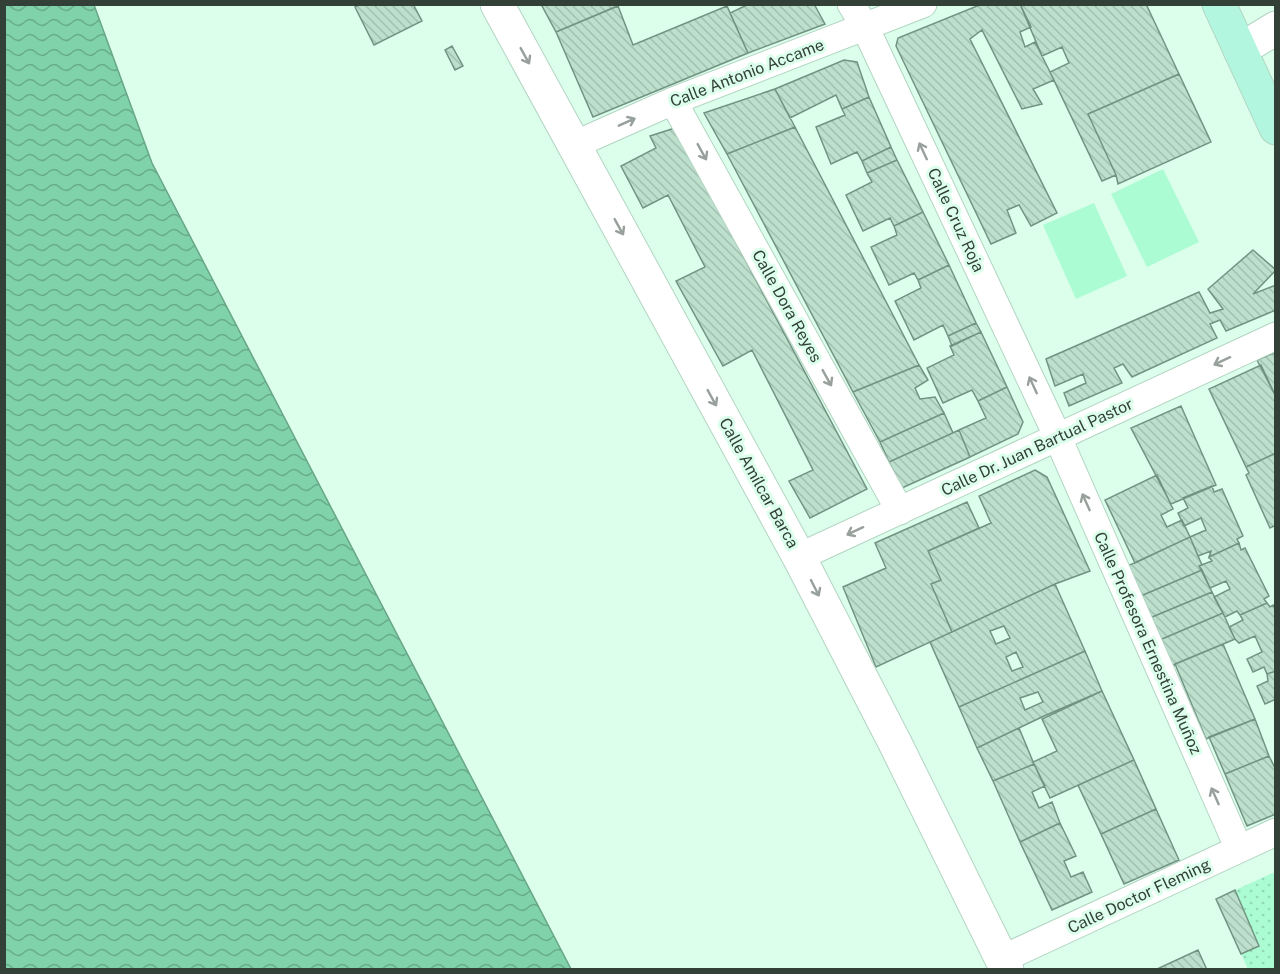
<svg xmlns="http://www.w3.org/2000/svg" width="1280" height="974" viewBox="0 0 1280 974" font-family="'Public Sans',sans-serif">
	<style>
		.grass { fill: #abfcd3 }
		.park { fill: url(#park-dots) }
		.water { fill: url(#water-waves); stroke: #68a687; stroke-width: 1.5 }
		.building { fill: url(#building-back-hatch); stroke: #739382; stroke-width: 1.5; fill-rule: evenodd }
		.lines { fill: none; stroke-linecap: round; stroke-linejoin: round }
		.minor-casing { stroke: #b2d5c2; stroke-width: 29 }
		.tertiary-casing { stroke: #b2d5c2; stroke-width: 35 }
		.secondary-casing { stroke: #b2d5c2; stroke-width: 35 }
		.minor { stroke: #fff; stroke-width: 27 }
		.tertiary { stroke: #fff; stroke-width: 33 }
		.secondary { stroke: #b2f6e0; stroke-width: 33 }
		.oneway { stroke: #98a09c }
		.labels { text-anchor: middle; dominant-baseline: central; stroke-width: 6; stroke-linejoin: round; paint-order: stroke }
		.street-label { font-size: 16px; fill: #324038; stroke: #dcffec }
	</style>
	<defs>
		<pattern id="park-dots" width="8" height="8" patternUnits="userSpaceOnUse" patternTransform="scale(1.5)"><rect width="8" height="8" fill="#abfcd3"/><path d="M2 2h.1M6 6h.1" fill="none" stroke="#94d9b6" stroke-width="1.8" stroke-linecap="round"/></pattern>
		<pattern id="water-waves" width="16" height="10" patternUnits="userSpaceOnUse" patternTransform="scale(1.5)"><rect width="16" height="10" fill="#7fd2a9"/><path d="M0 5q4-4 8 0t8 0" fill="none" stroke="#69ac8b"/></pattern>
		<pattern id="building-back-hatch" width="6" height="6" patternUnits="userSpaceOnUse" patternTransform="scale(1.5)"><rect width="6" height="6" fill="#bde0cd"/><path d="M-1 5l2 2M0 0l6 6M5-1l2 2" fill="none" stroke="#a3c1b1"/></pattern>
	</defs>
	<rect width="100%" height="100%" fill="#dcffec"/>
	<!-- grass -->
	<path class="grass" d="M1163 169 1199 242 1147 267 1111 194Z
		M1094 203 1127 276 1076 299 1043 225Z"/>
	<!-- park -->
	<path class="park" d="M1275 872V969H1248L1216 899Z"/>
	<!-- water -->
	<path class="water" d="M5 4 94 5 152 163 571 969H5Z"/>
	<!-- building -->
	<path class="building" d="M360 4H413L422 21 374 45 355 7Z
		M541 4H622L556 32Z
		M749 4H814L825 24 748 53 730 13Z
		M982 4H1020L1031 27 1020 32 1025 47 1035 42 1054 80 1033 89 1042 104 1022 109 982 30 970 39 1057 213 1031 226 1019 205 1007 210 1016 233 991 244 896 46 898 38Z
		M1020 4H1146L1179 74 1088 114 1116 175 1102 181 1050 72 1069 63 1062 47 1042 56Z
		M618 6 633 45 727 6 748 53 593 117 556 32Z
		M452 46 463 66 455 70 445 50Z
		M844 60 857 62 869 97 842 109 836 95 790 118 775 89Z
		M1179 74 1211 142 1118 184 1116 175 1088 114Z
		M775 89 795 127 727 154 704 113Z
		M869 97 891 147 862 161 857 152 831 164 816 127 845 115 842 109Z
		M795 127 919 365 853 392 727 154Z
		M675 128 867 489 810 518 789 481 813 470 752 350 723 366 676 281 705 267 668 195 643 208 621 166 656 148 650 136Z
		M891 147 897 160 867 173 862 161Z
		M897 160 923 212 894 226 890 218 863 231 846 195 872 182 867 173Z
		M923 212 949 265 918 280 914 273 889 285 871 247 897 235 894 226Z
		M1253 250 1276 270 1253 294 1276 285V310L1226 331 1220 320 1210 324 1217 338 1132 377 1123 364 1114 368 1122 383 1069 406 1064 393 1086 383 1083 374 1055 386 1046 359 1199 292 1210 313 1223 309 1208 289Z
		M949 265 976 323 948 336 943 325 914 340 895 301 921 288 918 280Z
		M976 323 981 332 952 346 948 336Z
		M981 332 1007 387 978 401 972 390 943 403 927 368 954 355 950 346Z
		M1276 352V397L1257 360Z
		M919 365 928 380 915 388 920 399 935 397 944 413 880 442 853 392Z
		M1261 365 1276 397V453L1246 467 1209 389Z
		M1007 387 1023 422 1018 434 970 457 959 430 986 418 978 401Z
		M1181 406 1216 485 1171 504 1131 428Z
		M944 413 953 433 889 462 880 442Z
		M959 430 970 457 902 488 889 462Z
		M1276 453V525L1270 528 1246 475 1249 473 1246 467Z
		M1035 470 1047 477 1090 571 1055 584 952 632 931 584 941 580 928 551 991 523 979 496Z
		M1157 475 1173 509 1161 515 1167 527 1182 520 1190 537 1135 563 1105 500Z
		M1212 486 1214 492 1222 489 1243 536 1237 539 1239 543 1209 557 1211 551 1198 556 1190 537 1206 530 1201 518 1184 526 1178 513 1188 508 1183 498Z
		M967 502 979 528 928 551 941 580 931 584 952 632 876 667 843 587 886 568 875 543Z
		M1190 537 1202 565 1199 566 1202 570 1136 598 1123 568Z
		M1239 543 1241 550 1245 548 1269 596 1264 599 1267 603 1240 615 1237 611 1225 617 1214 597 1230 589 1226 581 1210 588 1199 566 1212 561 1209 557Z
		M1202 570 1212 592 1145 620 1136 598Z
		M1055 584 1085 651 959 707 930 642ZM1004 626 1010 638 996 644 990 631ZM1016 652 1023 667 1012 671 1006 657Z
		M1212 592 1223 613 1155 642 1145 620Z
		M1267 603 1270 607 1273 605 1276 610V671L1267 674 1264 667 1253 672 1247 659 1262 652 1255 636 1239 643 1235 639 1229 627 1243 620 1240 615Z
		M1223 613 1235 639 1166 668 1155 642Z
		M1223 644 1255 719 1206 739 1175 664Z
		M1085 651 1102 691 1044 716 977 748 959 707ZM1038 692 1043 702 1025 710 1020 698Z
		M1276 671V699L1265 704 1257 686 1268 681 1267 674Z
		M1102 691 1134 760 1050 798 1033 762 1057 751 1042 719Z
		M1255 719 1269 756 1225 774 1209 737Z
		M1019 728 1034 764 993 781 977 748Z
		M1269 756 1276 770V814L1247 826 1225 774Z
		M1134 760 1156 809 1101 834 1078 785Z
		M1034 764 1045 786 1032 792 1039 808 1052 802 1060 823 1020 842 993 781Z
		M1156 809 1179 860 1124 884 1101 834Z
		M1060 823 1076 856 1064 861 1071 877 1083 872 1092 892 1052 910 1020 842Z
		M1235 890 1259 946 1241 954 1216 899Z
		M1198 950 1207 970H1155Z"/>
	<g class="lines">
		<!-- minor casing -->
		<g class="minor-casing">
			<path id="minor" d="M851 4 865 27 1054 429 1239 849
				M673 101 900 511
				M574 145 673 101 923 4
				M799 557 1276 336
				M1002 959 1276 832"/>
		</g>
		<!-- tertiary casing -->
		<g class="tertiary-casing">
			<path id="tertiary" d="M497 4 799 557 895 743 1007 970
				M1240 50 1276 28"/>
		</g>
		<!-- secondary casing -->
		<g class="secondary-casing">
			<path id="secondary" d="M1219 4 1276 128"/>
		</g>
		<!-- minor -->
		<use href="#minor" class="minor"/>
		<!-- tertiary -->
		<use href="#tertiary" class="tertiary"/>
		<!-- secondary -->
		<use href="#secondary" class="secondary"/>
	</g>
	<!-- one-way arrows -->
	<defs><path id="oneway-shaft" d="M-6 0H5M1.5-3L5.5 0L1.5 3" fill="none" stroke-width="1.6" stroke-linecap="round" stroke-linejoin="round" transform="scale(1.5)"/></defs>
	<g class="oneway">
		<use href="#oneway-shaft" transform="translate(525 56) rotate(61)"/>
		<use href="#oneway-shaft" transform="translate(627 122) rotate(-24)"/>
		<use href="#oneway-shaft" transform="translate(923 151) rotate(-115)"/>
		<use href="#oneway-shaft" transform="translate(702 152) rotate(61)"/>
		<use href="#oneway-shaft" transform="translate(619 227) rotate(61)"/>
		<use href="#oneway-shaft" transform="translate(1222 361) rotate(155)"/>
		<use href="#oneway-shaft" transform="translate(827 378) rotate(61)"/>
		<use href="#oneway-shaft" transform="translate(1033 385) rotate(-115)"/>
		<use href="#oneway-shaft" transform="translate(712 398) rotate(61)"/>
		<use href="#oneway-shaft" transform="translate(1086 502) rotate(-114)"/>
		<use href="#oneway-shaft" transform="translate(855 531) rotate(155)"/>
		<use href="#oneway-shaft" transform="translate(815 588) rotate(63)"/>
		<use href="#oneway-shaft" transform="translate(1215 796) rotate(-114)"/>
	</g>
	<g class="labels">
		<!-- street labels -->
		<g class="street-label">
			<text transform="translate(747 73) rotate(-21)">Calle Antonio Accame</text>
			<text transform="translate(956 220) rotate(65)">Calle Cruz Roja</text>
			<text transform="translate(787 306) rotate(61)">Calle Dora Reyes</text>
			<text transform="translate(1037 447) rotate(-25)">Calle Dr. Juan Bartual Pastor</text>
			<text transform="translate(759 483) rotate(61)">Calle Amílcar Barca</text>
			<text transform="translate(1148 643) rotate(66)">Calle Profesora Ernestina Muñoz</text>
			<text transform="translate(1139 896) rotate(-25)">Calle Doctor Fleming</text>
		</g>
	</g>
	<!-- border -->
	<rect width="1280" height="974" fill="none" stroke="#324038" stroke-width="12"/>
</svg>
